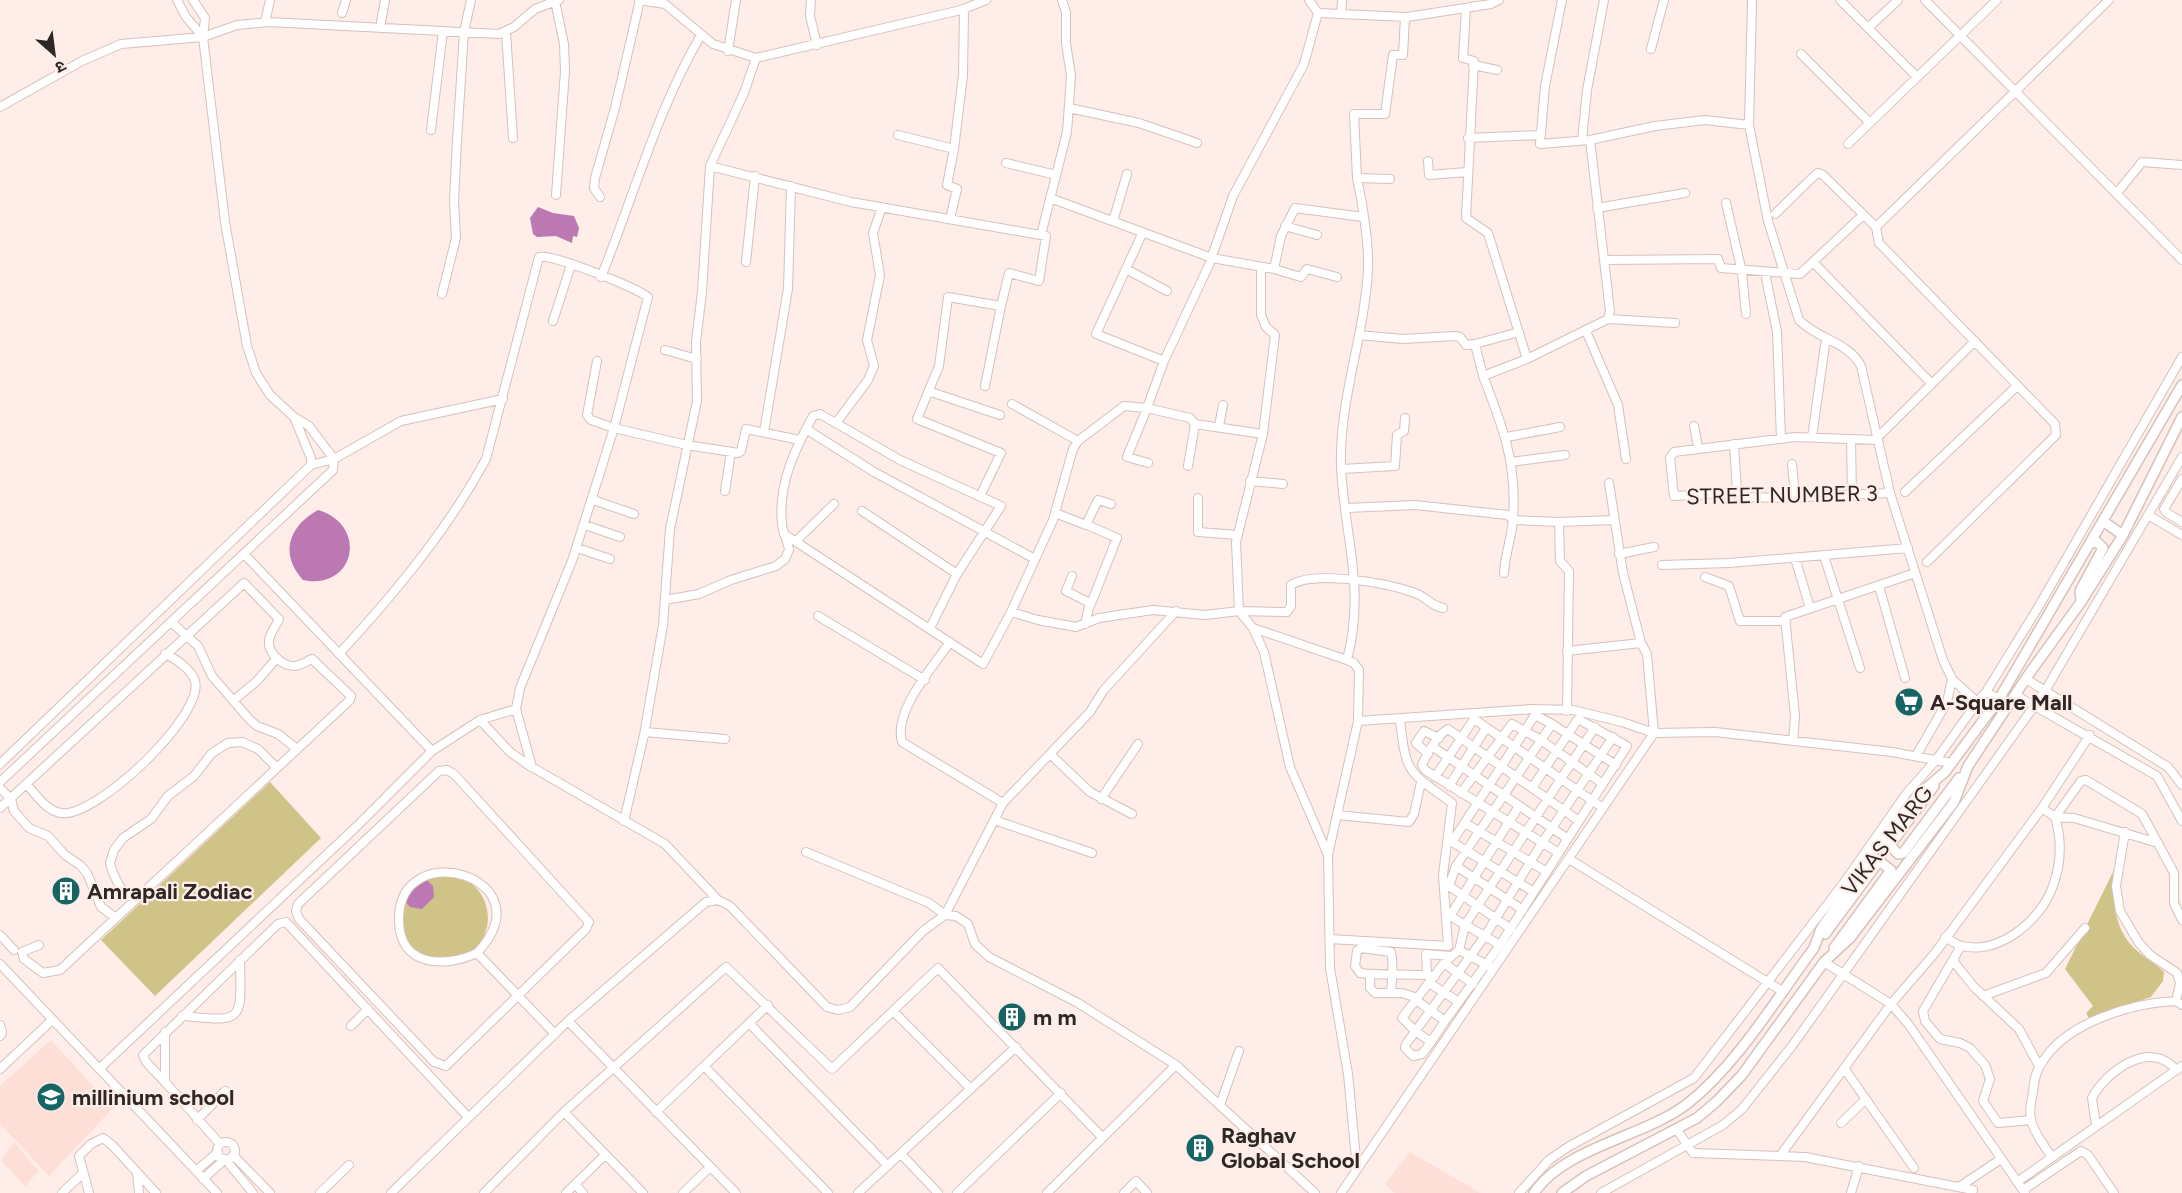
<svg xmlns="http://www.w3.org/2000/svg" width="2182" height="1193" viewBox="0 0 2182 1193" font-family="Figtree,'Noto Sans Devanagari',sans-serif">
	<style>
		.built { fill: #fedfd7 }
		.green { fill: #cfc388 }
		.water { fill: #bb78b3 }
		.lines { fill: none; stroke-linecap: round; stroke-linejoin: round }
		.minor-casing { stroke: #d6c1bb; stroke-width: 10 }
		.major-casing { stroke: #d6c1bb; stroke-width: 12 }
		.minor { stroke: #fff; stroke-width: 8 }
		.major { stroke: #fff; stroke-width: 9 }
		.labels { text-anchor: middle; dominant-baseline: central; stroke-width: 4.5; stroke-linejoin: round; paint-order: stroke }
		.street-label { font-size: 22px; fill: #2f2725; stroke: #feede8 }
		.poi-label { font-size: 22px; font-weight: bold; fill: #2f2725; stroke: #feede8; text-anchor: start }
	</style>
	<rect width="100%" height="100%" fill="#feede8"/>
	<!-- built -->
	<path class="built" d="M51 1040 113 1108 49 1176 0 1124V1086Z
		M14 1142 39 1171 25 1186 1 1161Z
		M1410 1152 1480 1193H1395L1385 1184Z"/>
	<!-- green -->
	<path class="green" d="M270 782 321 838 155 996 101 940Z
		M2117 864C2113 895 2111 925 2134 948 2143 957 2155 963 2164 972L2163 981 2151 997 2089 1018 2086 1013 2093 1006 2065 969Z
		M400 918a44 44 0 1 1 88 0a44 44 0 1 1-88 0Z"/>
	<!-- water -->
	<path class="water" d="M538 207 553 213 574 216 579 228 577 237 573 236 572 243 556 236 537 237 533 234 530 218Z
		M318 510C369 525 355 591 303 580 279 554 289 526 318 510Z
		M427 880 433 886 434 897 422 909 410 907 405 901 411 891Z"/>
	<g class="lines">
		<!-- minor casing -->
		<g class="minor-casing">
			<path id="minor" d="M177 0 186 17 203 37
				M639 0 665 4 713 44 756 58 961 10 986 0
				M811 0 810 16 817 45
				M1562 0 1545 86 1540 144 1590 140 1655 126 1705 120 1749 125
				M1752 0 1749 125 1768 221 1799 320C1817 339 1849 342 1861 366L1890 493 1943 660 1952 679 1947 702 1916 756
				M1840 0 1917 77
				M1925 0 2182 260
				M555 1 564 44 565 71 556 195
				M1466 8 1463 58 1474 61 1466 218 1488 233 1527 359 1608 319 1675 323
				M342 13 346 0
				M1318 13 1407 17 1491 4 1499 0
				M1341 14 1342 0
				M265 22 270 0
				M380 28 385 0
				M1868 28 1898 0
				M506 32 513 138
				M1651 49 1664 0
				M728 51 736 0
				M1801 54 1870 123
				M1473 65 1497 70
				M0 107 82 61 121 44 203 37 237 25 269 22 499 34 514 27 535 9 559 0
				M1069 108 1139 123 1197 143
				M431 130 443 31
				M898 135 954 149 947 185 957 189 950 219
				M1468 138 1541 135
				M1582 140 1587 90 1604 0
				M1590 140 1610 311 1608 319
				M1848 144 1997 0
				M954 149 963 75 964 9
				M1428 161 1429 175 1467 172
				M1006 163 1056 175
				M710 166 851 202 1046 236 1039 281 1009 273 1001 306 948 297 939 366 917 419 1001 453 980 496
				M1357 178C1363 207 1369 239 1368 268 1365 335 1339 399 1341 466 1344 536 1366 587 1347 660L1354 663 1359 670 1358 721
				M1390 179 1357 178 1354 114H1385L1393 55H1403L1405 17
				M2117 193 2142 162 2182 165
				M600 197 594 188 595 178 615 108 640 0
				M1050 198 1212 258 1274 269 1301 277 1307 269 1337 277
				M1726 203 1742 272 1746 314
				M1597 208 1685 193
				M1775 214 1814 176 1818 173 1823 175 1876 227 1879 243 2055 424 2056 435 1927 562
				M1113 221 1127 174
				M1285 226 1317 235
				M1876 227 2109 0
				M1143 232 1096 334 1164 361
				M1041 235 1067 132 1071 76 1066 43V12L1062 0
				M1605 260 1718 259 1721 268 1800 274 1863 215
				M746 262 755 176
				M1814 263 1931 383
				M1261 267V315L1266 327 1275 335 1263 434 1236 542 1239 611 1253 628 1264 652 1290 767 1328 855 1330 968 1348 1074 1357 1169
				M1126 269 1167 291
				M1274 269 1281 236 1295 208 1363 217
				M1765 273 1777 332 1781 439
				M601 277C634 196 657 110 701 35
				M442 294 456 238 454 201 457 141 464 32 471 0
				M553 321 571 265
				M1586 331 1618 405 1626 459
				M1359 335 1403 339 1455 336 1460 337 1466 345 1475 344
				M665 350 697 359
				M1483 376 1475 344 1519 332
				M985 386 1001 306
				M931 392 1000 415
				M1012 404 1078 441
				M836 423 868 380 874 366 867 340 880 275 873 233 882 207
				M1219 426 1223 405
				M1694 426 1698 447
				M806 429 874 472 1035 559
				M764 432 788 289 791 186
				M1880 435 1975 341
				M1507 437 1560 427
				M1812 437 1826 338
				M1851 439 1852 496
				M1876 440 1795 437 1674 452 1670 458 1674 496 1733 493 1743 497 1781 498 1890 493
				M1734 444 1737 493
				M1511 462 1565 455
				M1148 463 1127 457 1147 408 1190 418 1195 424 1263 434
				M1792 464 1795 497
				M311 465 334 459 401 421 503 399
				M1188 466 1195 424
				M1342 469 1395 466 1397 435 1404 431 1405 418
				M2182 479 2164 509 2167 513 2182 522
				M1250 481 1283 484
				M725 491 731 452
				M1905 492 2017 386
				M1198 498V532L1238 535
				M593 500 634 514
				M1347 508 1415 505 1508 515 1513 520 1559 522 1614 520
				M862 511 957 574
				M1055 513 1086 525 1098 500 1111 504
				M2148 515 2182 535
				M1559 522 1560 561 1569 571 1567 711
				M585 525 620 537
				M1087 525 1117 538 1090 606
				M784 534 983 664 1011 612 1038 620 1076 627 1099 618 1153 610 1205 615 1239 611 1287 612 1291 606V585C1315 570 1388 583 1415 593 1427 597 1429 605 1443 608
				M796 541 834 504
				M577 548 610 559
				M244 554 432 751
				M1619 554 1654 547
				M1824 556 1860 668
				M1795 558 1810 608
				M1662 565 1729 563 1908 548
				M1504 573C1505 554 1512 537 1513 518 1517 463 1503 427 1483 376L1527 359
				M1072 576 1066 591 1090 603 1085 624
				M1705 577 1729 586 1740 621H1786
				M1879 586 1905 678
				M665 600 699 594 731 580 776 566 785 559 789 550C788 541 782 532 782 523 778 484 795 449 813 416L820 414 900 460 1001 506 957 574 930 628
				M1011 612 1053 520 1073 449 1078 441 1124 406 1147 408 1164 361 1209 265 1233 196 1304 64 1318 13 1309 0
				M818 616 925 680
				M171 622 198 646 212 676 249 719 257 726 278 734 297 749
				M1253 628 1347 660
				M950 642C933 667 893 711 902 742L1003 803
				M1567 651 1641 643
				M339 654C394 594 447 531 486 459L539 257C551 253 637 288 648 297L614 428 591 420 587 415 597 361
				M1952 679 1977 702
				M2026 679 2168 767 2182 785
				M1986 692 2039 606 2182 357
				M2017 696 2157 776 2182 821
				M234 700 257 681 277 658
				M480 720 510 752 531 767
				M1595 727 1465 925 1459 950 1444 963 1402 1018 1415 1031 1431 1042 1422 1054 1413 1056 1405 1048 1406 1044 1485 936 1542 843 1613 737
				M645 732 725 739
				M1793 741 1795 716 1785 617 1915 573
				M1433 747 1568 839
				M1050 754 1090 792 1132 814
				M1428 754 1416 743 1424 731 1439 738
				M0 764 311 465V458L294 417
				M447 770 454 774 589 922 586 929 446 1066 434 1062 299 919 296 911 298 904 439 771Z
				M1435 777 1474 719 1603 808
				M0 782 333 470 334 459 309 426 294 417 270 395 256 373 247 346 225 222 203 37 205 18 193 0
				M26 784C36 794 46 811 61 813 95 819 205 715 195 681 192 670 175 658 165 654
				M1449 786 1486 728
				M0 788 11 799 14 811 29 828 48 836 65 855 80 865 87 873 101 907 116 918
				M1461 793 1512 724 1541 740 1603 784
				M1101 799 1138 744
				M0 808 244 583 279 619C276 627 270 631 269 641 268 653 282 666 294 666 300 666 307 661 312 659L351 696 350 700 60 970 43 973 24 959 22 952 39 945
				M2042 808 2055 817 2074 818 2158 843
				M1337 815 1409 822 1414 814 1421 782
				M2055 817 2081 781 2086 780 2142 814 2174 873V903L2182 920
				M994 820 1092 853
				M624 821 644 735 663 625 670 529 697 401 696 342 702 292 710 166 744 93 756 58
				M1465 823 1547 872
				M2125 832 2116 886 2120 911 2139 943 2150 955 2177 973 2180 983 2176 1001
				M806 852 929 903 945 915 956 916 968 924 975 944 989 957 1078 1003 1176 1065 1315 1193
				M1559 853 1425 770 1422 765C1427 753 1437 735 1448 729L1579 821
				M1328 855 1358 721 1533 709 1573 710 1622 722 1654 733 1715 732 1892 752 1951 763
				M1569 859 1782 991
				M1456 866 1523 910
				M1534 892 1452 842 1535 715 1552 724 1616 765
				M135 900 120 887 113 873 110 863 114 850 123 838 151 819 168 796 194 776 212 753 228 743 242 742 258 749 277 768
				M718 900 665 844 532 767 516 709 520 688 572 561 614 428 687 445 738 453 741 451 746 429 800 440
				M1511 929 1449 886 1456 866 1552 724
				M0 935 14 950
				M1945 937C1950 940 1957 945 1962 946 2000 955 2041 920 2053 886 2061 864 2062 840 2055 817
				M1330 939 1448 946 1443 875 1452 803C1408 771 1406 775 1400 719
				M1500 945 1450 916 1519 806
				M1961 946 1923 1011 1925 1021 1940 1039 1960 1043 1970 1048 1985 1065 1990 1079 1983 1101 1998 1123 2031 1120
				M1459 950 1489 966
				M477 953C445 968 399 967 399 920 398 834 549 877 477 953L555 1034
				M1824 962 1891 1004 1909 1025 2025 1193
				M1954 962 1974 987 2019 1029 2039 1066
				M1444 963 1473 984
				M0 964 217 1193
				M1370 974V988L1375 993H1402L1418 998
				M1427 975 1426 954 1451 956
				M1429 983 1459 1002
				M1391 993C1392 980 1394 965 1391 952L1361 948 1357 951 1355 966 1360 973C1385 976 1410 973 1435 976
				M1983 996 2046 973 2085 928
				M1416 1000 1445 1021 1500 945 1627 746 1578 719 1532 788
				M893 1011 971 1089
				M182 1016C245 1022 241 1022 240 960
				M568 1021 736 1193
				M749 1023 888 1166
				M0 1025 2 1033 0 1036
				M351 1026 368 1009
				M165 1032V1082L146 1062 143 1055 278 924 286 922 468 1117
				M1431 1042 1445 1021
				M704 1066 828 1193
				M1844 1068 1914 1168
				M0 1069 51 1021
				M99 1069 356 827 432 751 480 720 516 709
				M165 1082 220 1144
				M1220 1105 1239 1051
				M564 1112 643 1193
				M656 1112 768 1005
				M197 1120 225 1091
				M1841 1123 1866 1099
				M2096 1125 2092 1098C2107 1070 2151 1039 2176 1070
				M1677 1130 1693 1153 1805 1157 1973 1190 1972 1193
				M217 1151a9 9 0 1 1 18 0a9 9 0 1 1-18 0Z
				M901 1154 938 1193
				M233 1155 270 1193
				M1780 1156 1891 1004 1935 953 2042 808 2090 735
				M2051 1156C2044 1145 2034 1133 2031 1120 2029 1111 2031 1101 2033 1092 2034 1083 2035 1073 2040 1066 2063 1023 2131 1003 2176 1001L2182 1005
				M196 1171 218 1152
				M137 1172 139 1193
				M203 1179 225 1159 253 1193
				M2017 1182 2182 1066
				M575 1184 583 1193
				M1959 1187 2001 1159
				M2023 1190 2081 1151 2088 1155 2114 1193
				M62 1193 83 1173
				M89 1193 79 1156 91 1144 103 1138 112 1145 156 1193
				M320 1193 349 1165
				M391 1193 568 1021 706 902 718 900 730 906 827 1007 838 1010 850 1007 923 931 945 915 1003 803 1090 712 1103 691 1176 611
				M484 1193 564 1112 726 967 832 1069 938 968 1102 1137
				M566 1193 605 1155
				M683 1193 710 1167
				M858 1193 1016 1047
				M957 1193 1061 1093
				M1047 1193 1176 1065
				M1124 1193 1136 1181 1147 1193
				M1341 1193 1654 733 1647 654 1641 643 1623 573 1609 483
				M1519 1193 1549 1160 1568 1147 1694 1078 1843 884 1906 794 1936 760 1981 697 1986 692 1999 699
				M1601 1193 1723 1125 1742 1109 1792 1046 2045 691 2182 457
				M1851 1193 1859 1166"/>
		</g>
		<!-- major casing -->
		<g class="major-casing">
			<path id="major" d="M2104 522 2123 535
				M2081 601 2080 591 2103 548 2097 542 2091 543
				M1934 786 1890 845 1898 854 1903 853 1959 778
				M1825 934 1879 861 1891 870 1834 948
				M1534 1193C1565 1147 1644 1137 1687 1104 1737 1065 1776 999 1814 948L1821 929 1876 848 1917 796 1945 772 1999 699 2182 385
				M1562 1193 1586 1176 1697 1118 1717 1101 1742 1075 1824 962 1850 938 1954 802 1968 766 2031 671 2081 602 2123 535 2182 417"/>
		</g>
		<!-- minor -->
		<use href="#minor" class="minor"/>
		<!-- major -->
		<use href="#major" class="major"/>
	</g>
	<!-- icons -->
	<defs>
		<g id="supermarket-disc" transform="scale(1.5)"><circle r="9.5" fill="#166564" stroke="#feede8"/><path d="M-6-5.5h2.5l.6 2H6L4.5 2H-2.5L-4.4-4H-6ZM-1.5 3.2a1.3 1.3 0 1 0 .1 0ZM3 3.2a1.3 1.3 0 1 0 .1 0Z" fill="#fff"/></g>
		<g id="building-disc" transform="scale(1.5)"><circle r="9.5" fill="#166564" stroke="#feede8"/><path d="M-4-6H4V6H1V3H-1V6H-4ZM-2.5-4.3h1.7v1.8h-1.7ZM.8-4.3h1.7v1.8H.8ZM-2.5-1h1.7V.8h-1.7ZM.8-1h1.7V.8H.8Z" fill="#fff"/></g>
		<g id="school-disc" transform="scale(1.5)"><circle r="9.5" fill="#166564" stroke="#feede8"/><path d="M0-5L7-2L0 1L-7-2ZM-4 1L0 2.5L4 1V4Q0 6-4 4Z" fill="#fff"/></g>
	</defs>
	<g fill-rule="evenodd">
		<use href="#supermarket-disc" x="1909" y="702"/>
		<use href="#building-disc" x="66" y="891"/>
		<use href="#building-disc" x="1012" y="1017"/>
		<use href="#school-disc" x="51" y="1097"/>
		<use href="#building-disc" x="1200" y="1148"/>
	</g>
	<g class="labels">
		<!-- street labels -->
		<g class="street-label">
			<text transform="translate(1782 495) rotate(-1)">STREET NUMBER 3</text>
			<text transform="translate(1887 841) rotate(-52)">VIKAS MARG</text>
		</g>
		<!-- poi labels -->
		<g class="poi-label">
			<text x="1930" y="702">A-Square Mall</text>
			<text x="87" y="891">Amrapali Zodiac</text>
			<text x="1033" y="1017">m m</text>
			<text x="72" y="1097">millinium school</text>
			<text x="1221" y="1135">Raghav<tspan x="1221" dy="25">Global School</tspan></text>
		</g>
	</g>
	<!-- north arrow -->
	<g transform="translate(54 54) rotate(152)" stroke="#feede8" stroke-width="4.5" paint-order="stroke">
	<path d="M0-4.5L10 22L0 15L-10 22Z" fill="#2f2725"/>
	<text y="-9" font-size="16" font-weight="bold" text-anchor="middle" fill="#2f2725">उ</text>
	</g>
</svg>
